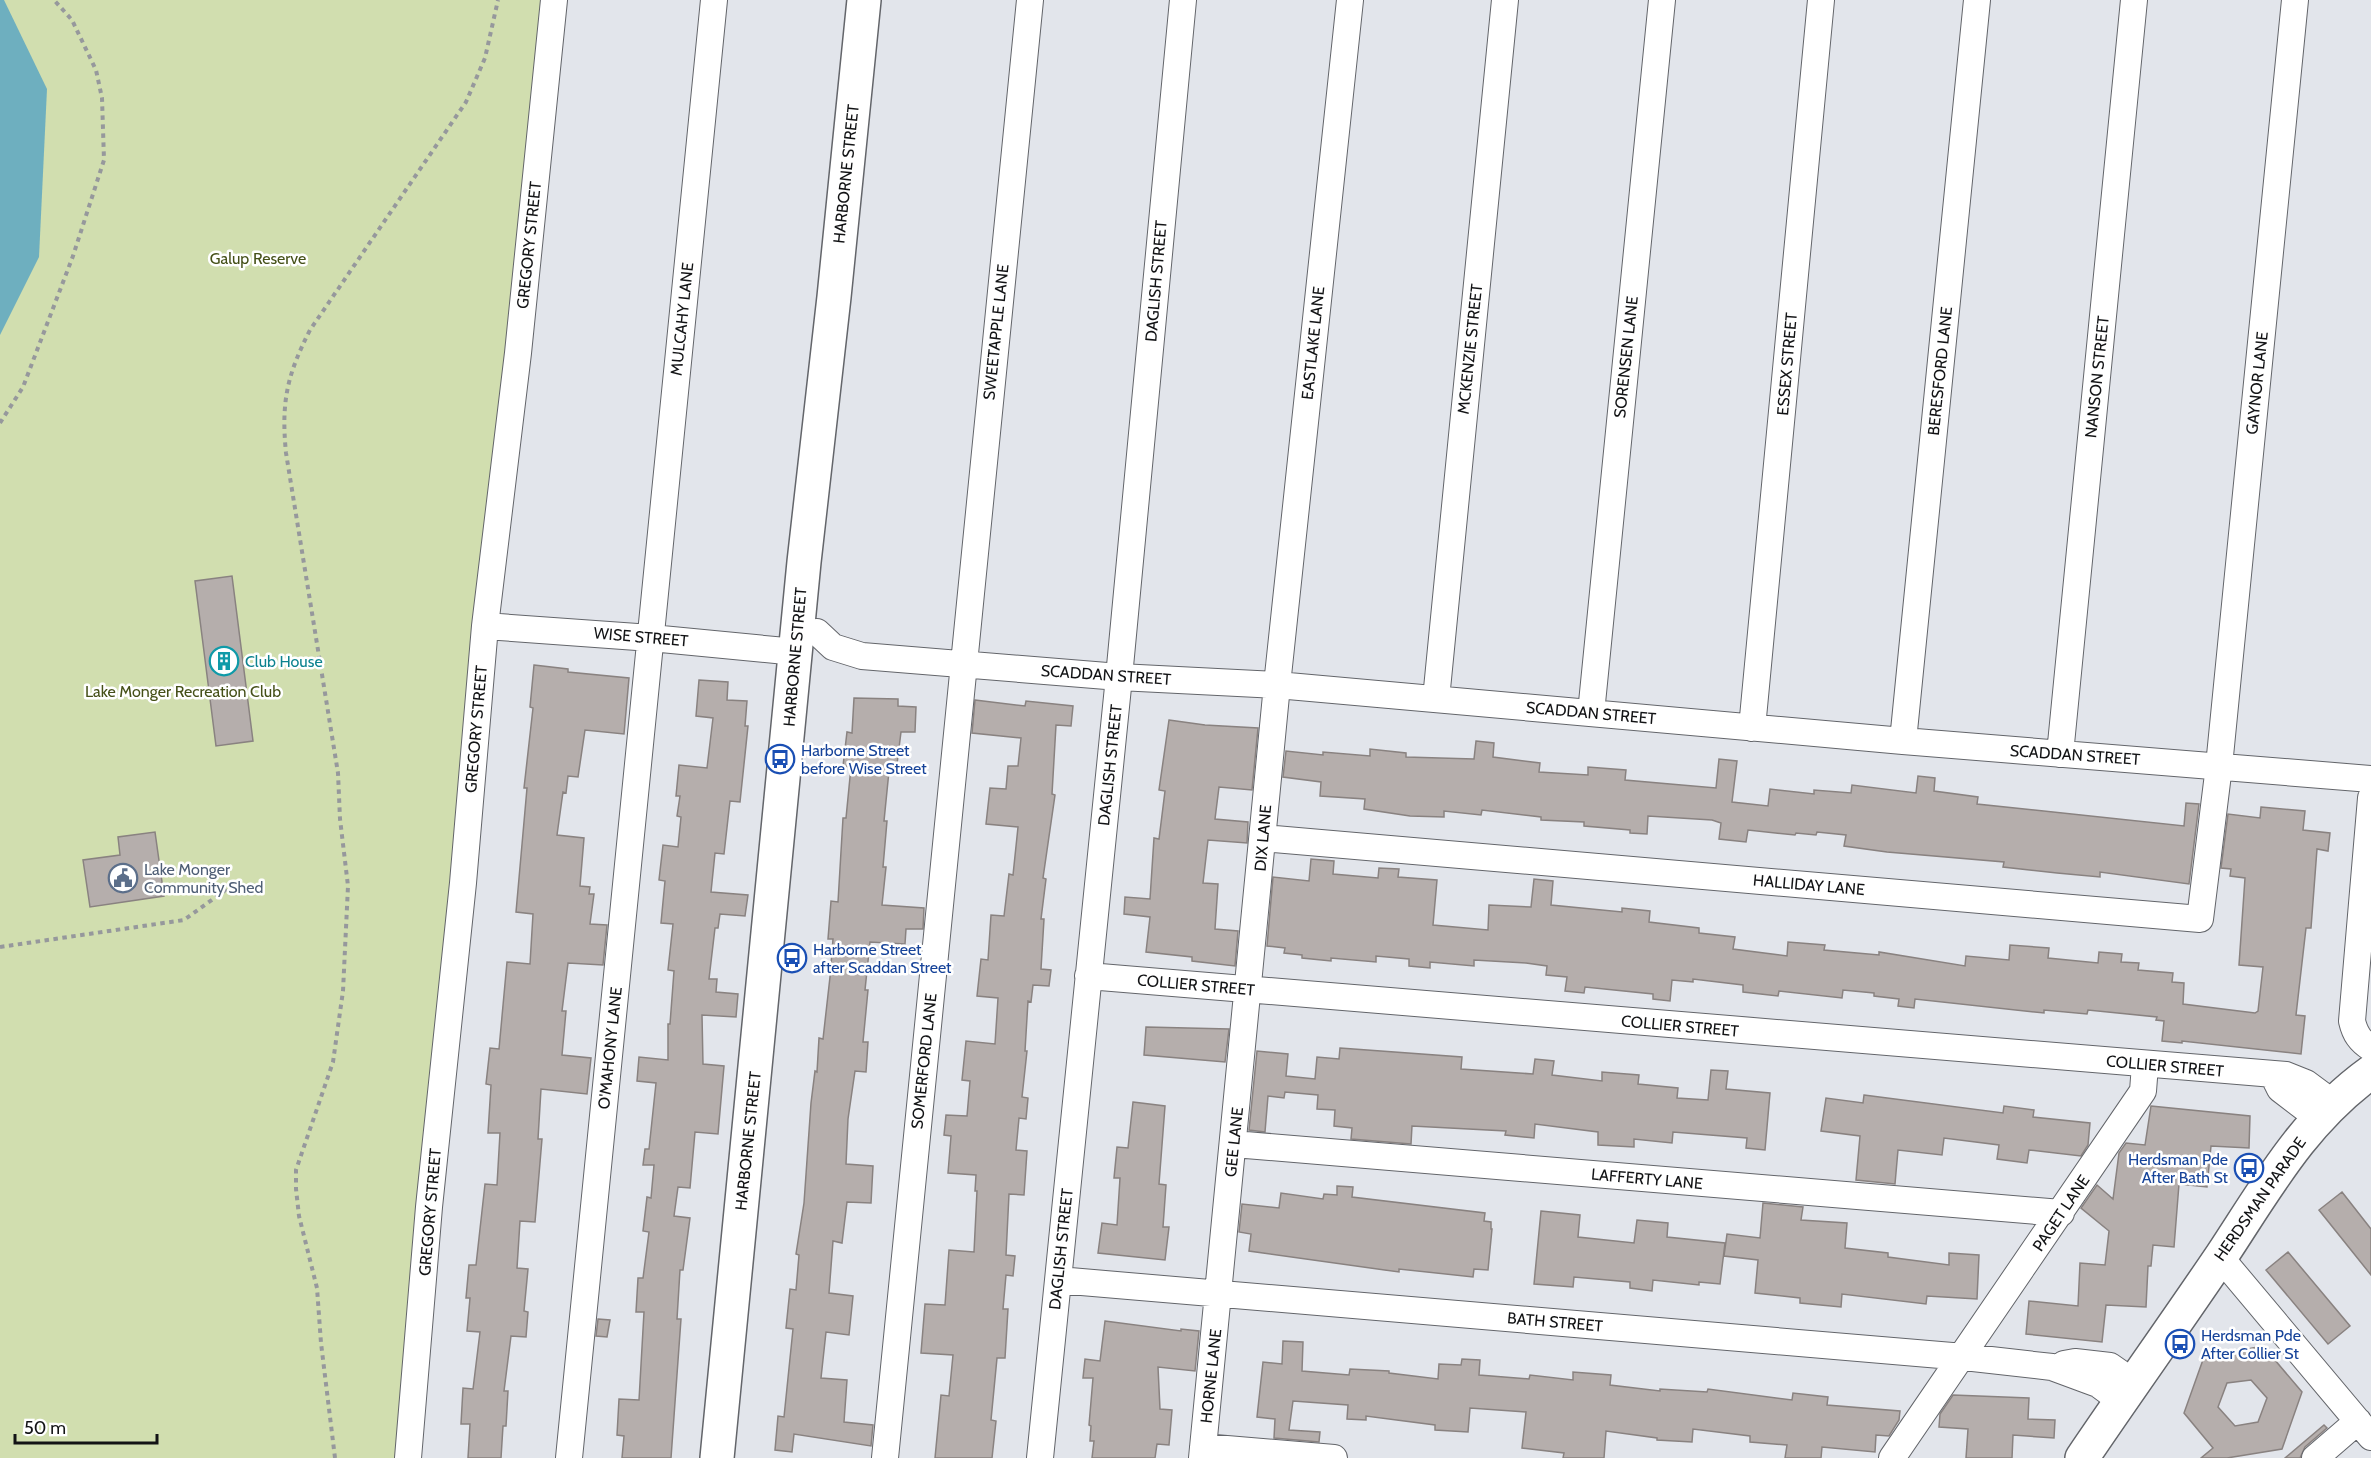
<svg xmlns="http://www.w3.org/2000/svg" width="2371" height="1458" viewBox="0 0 2371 1458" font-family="Cabin,sans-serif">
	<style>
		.green { fill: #d1deaf }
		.water { fill: #6eafbf }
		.building { fill: #b5aeac; stroke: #898280; stroke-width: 1.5; fill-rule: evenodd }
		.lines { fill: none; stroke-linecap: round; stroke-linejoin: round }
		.minor-casing { stroke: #63656a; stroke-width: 28 }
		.major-casing { stroke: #63656a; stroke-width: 36 }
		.path { stroke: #96989c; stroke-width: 4; stroke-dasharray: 4.5 4.5; stroke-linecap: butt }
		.minor { stroke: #fff; stroke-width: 26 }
		.major { stroke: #fff; stroke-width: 33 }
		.labels { text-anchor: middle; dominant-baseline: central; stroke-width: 5; stroke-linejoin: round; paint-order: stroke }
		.street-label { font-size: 16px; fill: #121315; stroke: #fff }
		.park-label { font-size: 16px; fill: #455018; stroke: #fff }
		.culture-label { font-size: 16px; fill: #0d838f; stroke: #fff; text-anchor: start }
		.transit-label { font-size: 16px; fill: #164399; stroke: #fff; text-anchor: start }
		.service-label { font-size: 16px; fill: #4e5e75; stroke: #fff; text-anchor: start }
	</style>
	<rect width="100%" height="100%" fill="#e2e5eb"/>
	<!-- green -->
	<path class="green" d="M0 0H543L507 352 474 624 419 1206 398 1458H0Z"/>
	<!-- water -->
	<path class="water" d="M0 0H4L47 89 39 257 0 335Z"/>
	<!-- building -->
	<path class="building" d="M232 576 253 741 216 746 195 581Z
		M534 665 568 669V672L629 678 624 734 585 730 578 777 568 776 566 793 563 792 557 835 584 838 580 886 590 887 589 894H594L590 924 607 925 603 965 568 963 562 1011H566L562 1055 591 1058 587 1094 541 1089 538 1139H542L535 1222 520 1221 517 1268 528 1269 524 1311 528 1312 526 1337 511 1336 504 1391H508L506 1426H503L501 1458H468L470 1424H461L463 1388 473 1389 480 1332 467 1331 470 1298H466L469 1265H476L485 1184 497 1185 500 1133H488L491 1085 486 1084 490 1048 499 1049 507 962 530 964 533 914 516 912 527 788H524L533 708 530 707Z
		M699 680 728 682 727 700 747 701 745 726H748L740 802 730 801 724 854 715 853 711 892 748 895 745 916 720 914 718 928H715L709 979H717L716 992 738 994 736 1017 702 1015 703 1064 724 1066 718 1134 695 1132 690 1188 678 1187 674 1216 690 1218 683 1270H680L677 1319H681L671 1458H622L624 1436 617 1435 619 1399 639 1400 644 1312H636L638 1278H643L649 1232 643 1231 647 1197 651 1198 654 1165H643L645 1149H649L656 1083 637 1081 639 1057 668 1060V1024H670L674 971 668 970 673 924 661 923 665 881 659 880 663 845 678 847 681 817 677 816 680 796H676L679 765 707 768 713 718 696 716Z
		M854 698 898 699V706L916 707 915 732H901L896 772 889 771 884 821H887L883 867H886L882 905 924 908 923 929H906L905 944 870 942 865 990H868L863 1042H868L866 1072 855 1071 848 1119 846 1164 873 1166 871 1203 847 1202 842 1243 833 1241 829 1293 853 1296 849 1335 826 1332 821 1378 847 1380 844 1422 873 1425 871 1446 794 1434 792 1452 775 1450 778 1416 784 1417 793 1329 786 1328 790 1289 796 1290 799 1255 796 1254 804 1203 811 1103 815 1071 817 1072 819 1038 823 1039 830 977 833 939H828L831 901 838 902 843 818H846L851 767 843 766 847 732 852 733Z
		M975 700 1025 706 1026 701 1073 706 1071 726 1056 725 1052 794 1055 795 1043 878 1046 879 1041 919H1044L1041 969 1051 970 1049 986 1033 985 1031 1002 1028 1001 1025 1051H1027L1022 1097 1028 1098 1026 1119 1019 1118 1016 1150 1027 1151 1024 1195 1009 1194 1006 1255 1015 1256 1013 1276 1006 1275 1003 1309H1008L1005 1358H997L991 1420 996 1421 992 1458H935L941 1395 949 1396 953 1355 921 1353 925 1304 945 1305 949 1250 974 1252 977 1191H975L976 1175 948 1173 951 1136 944 1135 946 1115 967 1116 970 1081 962 1080 966 1041 995 1044 998 998 977 996 981 959 988 960 991 915 1004 916 1009 874 1013 875 1018 827 986 824 990 788 1006 789 1008 766H1018L1021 738 972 733Z
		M1169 720 1205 725 1258 728 1252 790 1219 787 1215 819 1248 822 1247 843 1208 840 1203 883 1218 884 1215 929 1238 931 1235 966 1192 961V957L1146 952 1150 917 1124 914 1125 897 1150 899 1154 838 1159 839 1165 791 1159 790Z
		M1476 741 1494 743 1493 757 1540 763 1539 772 1588 775V767L1626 770 1625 780 1670 784 1716 788 1719 759 1737 761 1732 802 1768 806 1770 789 1814 794V790L1851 793 1852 785 1916 793 1918 776 1935 778 1934 791 1978 797 1977 804 2184 826 2186 803 2199 804 2189 884 2100 872V877L2057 873 2003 867 2004 862 1887 852 1844 846 1846 835 1817 832 1816 835 1796 833 1795 835 1748 830 1746 842 1719 839 1721 823 1712 820 1648 816 1647 834 1630 833V830L1584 826V822L1541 820V817L1482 810 1481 815 1444 811V817L1410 816 1364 809 1365 799 1320 796 1321 782 1283 777 1286 751 1323 755V752L1370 756V749L1406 753V757L1474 759Z
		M2261 807 2305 811 2303 830 2330 833 2328 851 2317 849 2311 928H2306L2296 1015 2305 1016 2301 1054 2182 1041V1043L2162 1041 2164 1021 2156 1020 2157 1017 2088 1010 2087 1014 2044 1010V1013L1915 999 1914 1008 1898 1006 1899 999 1874 996V993L1843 990 1842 998 1779 991 1778 996 1743 992V985L1693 979V982L1672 980 1670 1001 1653 999V994L1585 987 1584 993 1565 991 1567 977 1546 975 1547 966 1526 963 1474 960V966L1430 962V968L1409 966V959L1376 956V962L1331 958V961L1302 958V955L1284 953 1285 948 1267 946 1273 877 1309 881 1311 859 1334 861 1333 874 1378 878 1379 868 1399 869 1398 877 1437 880 1433 925 1488 930 1489 905 1531 907 1534 879 1553 881 1551 905 1622 912V908L1650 911 1649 922 1699 928V933L1735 937 1733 949 1787 956 1788 942 1825 945 1824 950 1879 955V952L1965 966 1966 956 2009 960 2010 945 2049 948 2048 958 2098 963 2099 952 2122 954 2121 962 2139 963 2138 970 2173 973 2172 982 2184 983 2183 1004 2255 1013 2258 1011 2263 967 2239 965 2245 878 2230 876 2231 869 2221 868 2228 814 2260 818Z
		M155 832 164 896 90 907 83 860 120 855 118 837Z
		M1146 1027 1229 1029 1225 1062 1144 1055Z
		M1340 1048 1462 1057 1461 1069 1533 1074 1535 1059 1554 1061 1552 1075 1602 1081V1072L1639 1075 1638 1084 1678 1088 1677 1098 1708 1100 1711 1070 1728 1071 1726 1089 1770 1093 1765 1150 1746 1148 1747 1138 1673 1132 1672 1143 1634 1139V1147L1598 1145V1132L1535 1124 1534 1138 1505 1135 1506 1131 1412 1126 1411 1144 1351 1139 1352 1128 1334 1126 1335 1110 1317 1109 1318 1095 1285 1092 1284 1098 1268 1096 1265 1132 1249 1130 1257 1051 1288 1054 1286 1076 1315 1079 1317 1057 1339 1059Z
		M1864 1095 2003 1113 2004 1106 2034 1110 2033 1117 2090 1123 2088 1145 2081 1156 2029 1150 2027 1163 1997 1159 1999 1145 1944 1138 1942 1155 1898 1150 1895 1184 1856 1180 1860 1136 1821 1131 1826 1098 1863 1103Z
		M1133 1102 1165 1106 1159 1184 1166 1185 1163 1227H1169L1165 1260 1098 1253 1102 1223 1117 1225 1120 1178H1114L1117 1147 1128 1148Z
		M2151 1106 2250 1116 2249 1148 2211 1146 2207 1187 2179 1184 2174 1247 2153 1245 2151 1266H2148L2146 1307 2106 1305 2102 1342 2026 1334 2029 1301 2078 1306 2080 1263 2105 1265 2109 1231 2081 1208 2097 1185 2113 1199 2119 1153 2126 1143 2145 1145Z
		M1337 1186 1353 1187 1352 1197 1485 1213 1484 1221 1491 1222V1229H1492L1488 1270 1474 1269 1473 1277 1399 1269V1272L1249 1251 1251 1234 1239 1232 1242 1204 1279 1208 1281 1193 1323 1199 1324 1194 1337 1195Z
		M2342 1192 2371 1229V1275L2319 1210Z
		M1763 1203 1803 1207 1801 1220 1847 1223 1845 1248 1888 1253V1257L1949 1265V1253L1979 1255 1977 1299 1927 1296 1926 1304 1842 1294 1841 1307 1800 1303V1298L1755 1293 1758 1260 1724 1256 1727 1234 1760 1238Z
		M1541 1211 1580 1215 1578 1237 1634 1243 1637 1220 1668 1223 1667 1237 1725 1243 1720 1284 1699 1282V1285L1653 1280 1652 1291 1630 1288V1282L1574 1277 1573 1287 1534 1284Z
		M2288 1252 2350 1326 2328 1344 2266 1270Z
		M598 1319 610 1320 607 1337 596 1336Z
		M1105 1321 1181 1331V1329L1199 1331 1195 1371 1158 1367 1160 1409 1172 1410 1169 1445 1157 1444 1155 1458H1092L1094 1441H1090L1091 1426 1089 1425 1093 1378H1083L1085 1359 1100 1361Z
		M1283 1341 1303 1342 1302 1371 1349 1375 1350 1369 1389 1371V1373L1438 1379 1439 1364 1461 1365 1462 1359 1480 1360 1479 1375 1529 1379 1530 1375 1573 1380V1372L1611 1375 1610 1385 1660 1391V1389L1707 1392 1708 1389 1792 1400 1793 1393 1828 1397 1827 1405 1900 1411 1899 1420 1889 1436 1876 1435 1875 1452 1822 1447 1821 1458H1785L1787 1445 1750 1442V1436L1693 1429 1692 1442 1657 1440V1438L1606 1431 1604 1458H1563L1564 1453 1522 1448 1526 1412 1470 1408 1468 1432 1435 1430V1425L1366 1416V1420L1347 1419 1348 1405 1293 1401 1289 1430 1320 1432 1319 1442 1274 1438 1275 1419 1257 1417 1263 1362 1282 1364Z
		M2263 1346 2302 1392 2282 1449 2227 1458H2201L2213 1448 2184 1413 2204 1357ZM2251 1380 2267 1398 2258 1422 2235 1426 2218 1407 2227 1383Z
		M1953 1395 2029 1398 2028 1419 2055 1420 2054 1438 2013 1435 2012 1458H1966L1968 1429 1939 1427 1940 1414Z
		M2324 1425 2327 1428 2305 1447 2300 1458H2285Z"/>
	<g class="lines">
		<!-- minor casing -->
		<g class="minor-casing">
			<path id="minor" d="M485 626 651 638 796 652
				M817 632 833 647 862 656 1119 677 1277 685 1903 741 2371 779
				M1436 699 1505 0
				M1591 713 1662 0
				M1752 728 1821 0
				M1903 741 1977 0
				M2060 754 2134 0
				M2371 798 2352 1021C2355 1034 2360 1041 2371 1048
				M1263 838 2200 919 2219 766 2295 0
				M1088 976 2286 1075 2306 1083 2333 1103
				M2273 1075 2280 1089 2318 1118
				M1234 1144 2061 1213
				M2220 1257 2371 1437
				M1058 1280 1964 1357 2052 1367 2098 1384 2121 1401
				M2064 1364 2075 1362 2110 1366 2133 1382
				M1203 1447 1334 1458
				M408 1458 429 1207 463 883 485 626 518 353 554 0
				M569 1458 714 0
				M885 1458 1030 0
				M1040 1458 1119 677 1183 0
				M1202 1458 1277 685 1350 0
				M1892 1458 2143 1091 2145 1065
				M2315 1458 2358 1421"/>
		</g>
		<!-- major casing -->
		<g class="major-casing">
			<path id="major" d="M717 1458 804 562 834 297 864 0
				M2082 1458C2128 1390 2176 1323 2222 1255 2267 1187 2303 1121 2371 1072"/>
		</g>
		<!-- path -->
		<path class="path" d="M0 423 23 387 73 256 104 160 102 98 96 70 72 20 54 0
			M0 947 184 920 231 886
			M335 1458 321 1343 317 1288 299 1216 296 1189V1170L333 1062 343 991 348 886 340 819 338 773 286 453C281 402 287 375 310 330L466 102 485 58 498 0"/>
		<!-- minor -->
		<use href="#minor" class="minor"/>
		<!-- major -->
		<use href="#major" class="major"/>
	</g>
	<!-- icons -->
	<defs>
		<g id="building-ring" transform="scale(1.5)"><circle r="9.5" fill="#fff" stroke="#0f9aa8" stroke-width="1.5"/><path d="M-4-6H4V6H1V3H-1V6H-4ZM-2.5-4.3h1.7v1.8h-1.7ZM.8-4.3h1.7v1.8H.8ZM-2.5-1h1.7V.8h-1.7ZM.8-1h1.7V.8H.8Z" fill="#0f9aa8"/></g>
		<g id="bus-ring" transform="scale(1.5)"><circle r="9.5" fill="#fff" stroke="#1a4fb4" stroke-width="1.5"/><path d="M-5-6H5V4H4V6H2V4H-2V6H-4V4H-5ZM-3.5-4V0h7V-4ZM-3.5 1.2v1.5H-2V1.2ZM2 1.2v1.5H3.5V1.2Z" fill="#1a4fb4"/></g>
		<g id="civic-ring" transform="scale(1.5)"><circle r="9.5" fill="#fff" stroke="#5c6f8a" stroke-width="1.5"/><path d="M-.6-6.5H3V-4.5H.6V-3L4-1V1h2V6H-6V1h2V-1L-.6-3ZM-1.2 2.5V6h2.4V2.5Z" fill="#5c6f8a"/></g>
	</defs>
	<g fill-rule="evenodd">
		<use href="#building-ring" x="224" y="661"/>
		<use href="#bus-ring" x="780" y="759"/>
		<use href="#civic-ring" x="123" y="878"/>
		<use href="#bus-ring" x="792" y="958"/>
		<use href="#bus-ring" x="2249" y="1168"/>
		<use href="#bus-ring" x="2180" y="1344"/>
	</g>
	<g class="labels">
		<!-- street labels -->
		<g class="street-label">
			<text transform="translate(846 174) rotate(-84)">HARBORNE STREET</text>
			<text transform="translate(529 245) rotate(-84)">GREGORY STREET</text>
			<text transform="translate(1156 281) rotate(-85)">DAGLISH STREET</text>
			<text transform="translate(682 319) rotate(-84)">MULCAHY LANE</text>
			<text transform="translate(996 332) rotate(-84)">SWEETAPPLE LANE</text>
			<text transform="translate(1313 343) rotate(-84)">EASTLAKE LANE</text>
			<text transform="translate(1470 349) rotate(-84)">MCKENZIE STREET</text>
			<text transform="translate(1626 357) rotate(-84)">SORENSEN LANE</text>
			<text transform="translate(1787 364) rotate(-85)">ESSEX STREET</text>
			<text transform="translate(1940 371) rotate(-84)">BERESFORD LANE</text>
			<text transform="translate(2097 377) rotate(-84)">NANSON STREET</text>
			<text transform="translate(2257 383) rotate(-84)">GAYNOR LANE</text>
			<text transform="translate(641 637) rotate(5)">WISE STREET</text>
			<text transform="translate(795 657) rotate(-85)">HARBORNE STREET</text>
			<text transform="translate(1106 675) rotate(4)">SCADDAN STREET</text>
			<text transform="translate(1591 713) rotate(5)">SCADDAN STREET</text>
			<text transform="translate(476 729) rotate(-85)">GREGORY STREET</text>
			<text transform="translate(2075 755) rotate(4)">SCADDAN STREET</text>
			<text transform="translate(1110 765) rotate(-84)">DAGLISH STREET</text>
			<text transform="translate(1263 838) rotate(-85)">DIX LANE</text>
			<text transform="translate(1809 885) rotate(5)">HALLIDAY LANE</text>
			<text transform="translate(1196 985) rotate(5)">COLLIER STREET</text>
			<text transform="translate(1680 1026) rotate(5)">COLLIER STREET</text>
			<text transform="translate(610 1048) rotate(-84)">O'MAHONY LANE</text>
			<text transform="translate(924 1061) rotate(-84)">SOMERFORD LANE</text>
			<text transform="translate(2165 1066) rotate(5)">COLLIER STREET</text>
			<text transform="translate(748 1141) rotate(-84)">HARBORNE STREET</text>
			<text transform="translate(1234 1142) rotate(-84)">GEE LANE</text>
			<text transform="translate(1647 1179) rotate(5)">LAFFERTY LANE</text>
			<text transform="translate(2260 1199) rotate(-55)">HERDSMAN PARADE</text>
			<text transform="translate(430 1212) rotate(-85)">GREGORY STREET</text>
			<text transform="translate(2061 1213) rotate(-56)">PAGET LANE</text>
			<text transform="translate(1061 1249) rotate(-84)">DAGLISH STREET</text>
			<text transform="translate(1555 1322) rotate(5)">BATH STREET</text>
			<text transform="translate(1211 1376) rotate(-84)">HORNE LANE</text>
		</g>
		<!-- park labels -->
		<g class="park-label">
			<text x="258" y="258">Galup Reserve</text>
			<text x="183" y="691">Lake Monger Recreation Club</text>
		</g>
		<!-- culture labels -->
		<g class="culture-label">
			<text x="245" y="661">Club House</text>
		</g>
		<!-- transit labels -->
		<g class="transit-label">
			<text x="801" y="750">Harborne Street<tspan x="801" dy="18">before Wise Street</tspan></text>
			<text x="813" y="949">Harborne Street<tspan x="813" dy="18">after Scaddan Street</tspan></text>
			<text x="2228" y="1159" text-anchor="end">Herdsman Pde<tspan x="2228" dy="18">After Bath St</tspan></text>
			<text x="2201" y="1335">Herdsman Pde<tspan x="2201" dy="18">After Collier St</tspan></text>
		</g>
		<!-- service labels -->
		<g class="service-label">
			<text x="144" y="869">Lake Monger<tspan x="144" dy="18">Community Shed</tspan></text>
		</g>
	</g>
	<!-- scale -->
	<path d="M15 1434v9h142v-9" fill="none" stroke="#121315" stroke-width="3"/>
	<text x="24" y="1434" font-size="18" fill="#121315" stroke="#ffffff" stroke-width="4.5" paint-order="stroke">50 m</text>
</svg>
